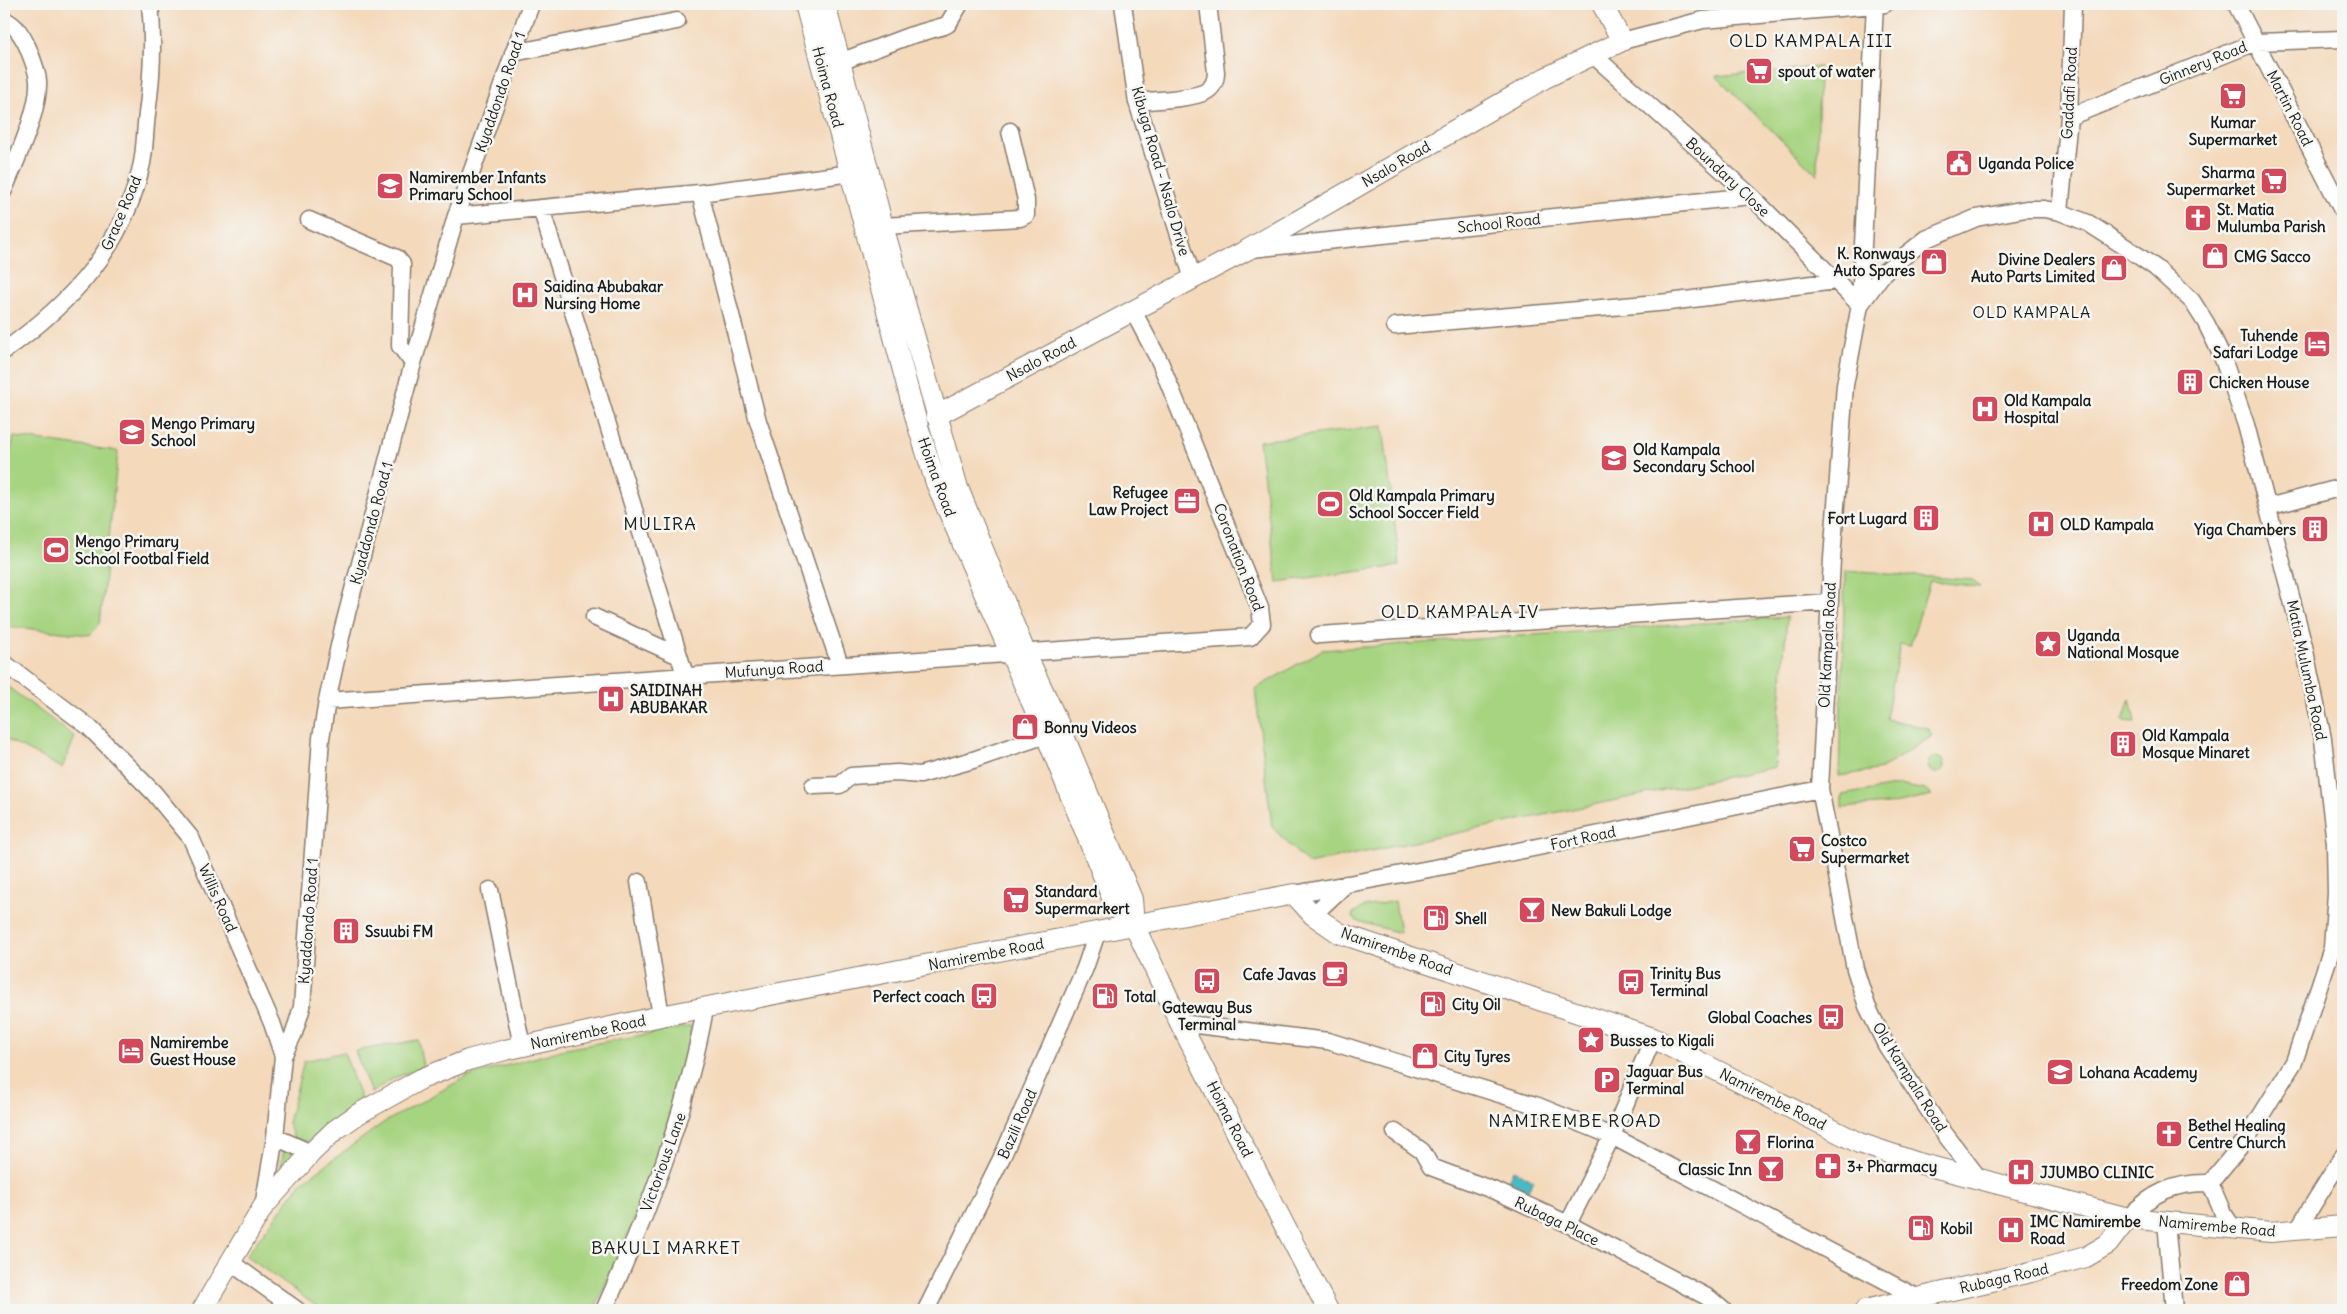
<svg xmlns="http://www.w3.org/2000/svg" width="2347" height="1314" viewBox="0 0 2347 1314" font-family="Delius,sans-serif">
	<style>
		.green { fill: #a7d481; stroke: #62784e }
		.water { fill: #4bb9c3; stroke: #346a70 }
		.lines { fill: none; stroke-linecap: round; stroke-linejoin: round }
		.minor-casing { stroke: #887a6c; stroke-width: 19 }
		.major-casing { stroke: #887a6c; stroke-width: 22 }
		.minor { stroke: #fff; stroke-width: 16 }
		.major { stroke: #fff; stroke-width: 20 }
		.labels { text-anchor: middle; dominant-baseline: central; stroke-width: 5; stroke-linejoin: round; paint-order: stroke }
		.street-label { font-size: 15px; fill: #1c1c1c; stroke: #f6f6f2 }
		.poi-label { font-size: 15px; font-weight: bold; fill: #1c1c1c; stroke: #f6f6f2; text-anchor: start }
		.neighbourhood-label { font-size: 16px; letter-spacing: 1px; fill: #1c1c1c; stroke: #f6f6f2 }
		.quarter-label { font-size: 18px; letter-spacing: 1px; fill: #1c1c1c; stroke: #f6f6f2 }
	</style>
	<rect width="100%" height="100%" fill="#f6f6f2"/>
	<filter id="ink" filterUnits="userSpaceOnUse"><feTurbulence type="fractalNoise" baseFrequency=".02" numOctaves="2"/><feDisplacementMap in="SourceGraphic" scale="10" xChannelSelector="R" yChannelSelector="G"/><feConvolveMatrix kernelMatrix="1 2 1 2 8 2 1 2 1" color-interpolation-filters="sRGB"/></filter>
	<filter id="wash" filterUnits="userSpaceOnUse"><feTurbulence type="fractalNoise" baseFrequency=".0096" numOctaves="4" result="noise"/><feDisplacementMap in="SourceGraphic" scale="20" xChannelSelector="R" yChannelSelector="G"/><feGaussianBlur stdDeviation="1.12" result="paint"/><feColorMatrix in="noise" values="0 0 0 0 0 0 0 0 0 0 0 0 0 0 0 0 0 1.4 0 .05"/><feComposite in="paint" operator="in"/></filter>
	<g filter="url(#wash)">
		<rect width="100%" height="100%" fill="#f4d9bb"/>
		<!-- green -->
		<path class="green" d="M1819 67 1817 175 1716 76Z
			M1383 426 1400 566 1277 582 1259 441Z
			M14 437 118 451 100 624 90 635 4 626V477Z
			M1845 571 1973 580 1980 587 1930 581 1910 646 1900 644 1886 719 1928 728 1932 736 1881 769 1839 776Z
			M1787 617 1775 767 1308 864 1272 827 1255 689 1322 650Z
			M4 684 75 737 62 768 4 738Z
			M2130 698 2135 722 2123 721Z
			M1928 765a8 8 0 1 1 16 0a8 8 0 1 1-16 0Z
			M1900 785 1925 790 1932 796 1899 803 1842 808V795Z
			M1395 901 1400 933 1357 921 1352 917 1353 913 1364 907Z
			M691 1026 690 1051 650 1185 594 1310H322L246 1256 301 1183 383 1123 466 1077 565 1049Z
			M418 1040 423 1067 394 1078 371 1093 355 1051Z
			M344 1052 361 1100 307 1142 294 1138 288 1123 304 1061Z
			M284 1149 298 1154 279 1174Z"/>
		<!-- water -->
		<path class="water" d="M1513 1170 1533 1180 1527 1192 1507 1183Z"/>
	</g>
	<g filter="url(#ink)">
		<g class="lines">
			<!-- minor casing -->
			<g class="minor-casing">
				<path id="minor" d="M1123 4 1137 102 1193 279
					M2236 4 2343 212
					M4 20C16 24 23 37 28 48 32 59 37 69 38 81 40 110 15 162 4 190
					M1622 41 1703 20 1885 4
					M513 53 677 21
					M1592 54 1751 196 1860 305
					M840 62 909 36 944 26 948 24 960 4
					M1137 102C1153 100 1192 99 1205 92 1213 88 1216 80 1216 72L1208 4
					M2069 117 2256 42 2343 39
					M700 193 758 421 840 665
					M541 208 685 675
					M2060 212 2069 117 2073 4
					M456 216 700 193 852 173
					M309 220 397 258 402 264 400 346 413 363
					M883 226 1020 218 1026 215V200L1010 131
					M1252 249 1751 196
					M1860 305 1875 4
					M1395 326 1669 302 1836 281
					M4 351C71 303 124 247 142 163 145 147 145 130 147 114 152 77 154 40 150 4
					M2268 507 2343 487
					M594 617 679 656
					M1319 635 1830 602
					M4 663 89 727 154 793 191 838 272 1023 283 1056 275 1137 263 1207
					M327 701 1250 637 1262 624 1260 608 1160 362 1133 311
					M813 786 840 785 851 776 897 773 920 775 973 760 1046 735
					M639 882 661 1016
					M490 890 522 1046
					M1294 894 1445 866 1820 789
					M1313 915 1346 884
					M1180 1023 1328 1041 1538 1106 1612 1136 1918 1298
					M283 1056 294 1033 302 1007 321 738 327 701 343 628 413 363 456 216 531 4
					M1395 1132 1422 1151 1431 1167 1498 1192 1568 1224 1709 1298 1723 1310
					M275 1137 311 1153
					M1981 1181 1941 1129 1886 1045 1867 1006 1855 969 1820 789 1832 559 1845 385 1860 305 1884 272 1926 239 1976 218 2026 209H2044L2060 212 2088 223 2127 248 2156 268 2192 301 2206 323 2222 356 2246 425 2304 646 2323 739 2335 843 2336 893 2332 948 2294 1062 2247 1138 2210 1183
					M2210 1183 2223 1213 2234 1229
					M2128 1218C2151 1193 2175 1182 2210 1183
					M2166 1222 2174 1310
					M1568 1224 1612 1136 1653 1038
					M2297 1230 2343 1156
					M230 1262 297 1310
					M604 1310C648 1213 686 1114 705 1009
					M926 1310 1003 1155 1085 968 1097 933"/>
			</g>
			<!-- major casing -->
			<g class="major-casing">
				<path id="major" d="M805 4 917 423 936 483 1046 735 1115 905 1134 925 1180 1023 1328 1310
					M825 4 883 226 958 488 1025 652 1061 729 1132 899 1134 925
					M936 416 1247 250 1545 78 1622 41 1602 4
					M202 1310 263 1207 311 1153 334 1131 358 1114 421 1079 468 1060 505 1050 661 1016 1294 894 1313 915 1339 933 1653 1038 1859 1143 1918 1163 2128 1218 2271 1232 2343 1226
					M1865 1310 2031 1272 2086 1257 2108 1244 2128 1218"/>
			</g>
			<!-- minor -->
			<use href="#minor" class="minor"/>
			<!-- major -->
			<use href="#major" class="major"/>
		</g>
	</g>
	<!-- icons -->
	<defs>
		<g id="supermarket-square" transform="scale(1.4375)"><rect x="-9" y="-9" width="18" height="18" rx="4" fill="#d1495b" stroke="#f6f6f2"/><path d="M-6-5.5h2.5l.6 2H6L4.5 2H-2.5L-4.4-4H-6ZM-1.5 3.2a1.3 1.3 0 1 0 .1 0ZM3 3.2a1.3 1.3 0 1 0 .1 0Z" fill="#fff"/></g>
		<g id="civic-square" transform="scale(1.4375)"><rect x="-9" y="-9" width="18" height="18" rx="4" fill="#d1495b" stroke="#f6f6f2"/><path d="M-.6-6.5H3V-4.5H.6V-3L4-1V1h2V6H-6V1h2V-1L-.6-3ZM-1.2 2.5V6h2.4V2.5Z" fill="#fff"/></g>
		<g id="school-square" transform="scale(1.4375)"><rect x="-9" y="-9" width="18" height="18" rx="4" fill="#d1495b" stroke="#f6f6f2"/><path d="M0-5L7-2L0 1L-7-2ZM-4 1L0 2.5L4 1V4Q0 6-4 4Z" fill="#fff"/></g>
		<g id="church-square" transform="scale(1.4375)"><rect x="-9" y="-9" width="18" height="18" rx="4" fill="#d1495b" stroke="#f6f6f2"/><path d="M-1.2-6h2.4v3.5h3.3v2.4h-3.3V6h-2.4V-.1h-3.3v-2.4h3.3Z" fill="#fff"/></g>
		<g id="shop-square" transform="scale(1.4375)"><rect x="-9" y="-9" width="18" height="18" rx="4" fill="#d1495b" stroke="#f6f6f2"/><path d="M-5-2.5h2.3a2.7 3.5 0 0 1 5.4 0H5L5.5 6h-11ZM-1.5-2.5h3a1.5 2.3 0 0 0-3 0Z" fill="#fff"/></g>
		<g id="hospital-square" transform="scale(1.4375)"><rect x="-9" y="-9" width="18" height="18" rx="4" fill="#d1495b" stroke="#f6f6f2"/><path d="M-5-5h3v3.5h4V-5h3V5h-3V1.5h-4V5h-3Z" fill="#fff"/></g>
		<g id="hotel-square" transform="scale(1.4375)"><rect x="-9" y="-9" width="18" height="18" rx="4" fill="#d1495b" stroke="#f6f6f2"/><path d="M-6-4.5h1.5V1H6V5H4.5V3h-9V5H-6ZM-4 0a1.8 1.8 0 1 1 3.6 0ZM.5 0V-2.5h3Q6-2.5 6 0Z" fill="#fff"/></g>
		<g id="building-square" transform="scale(1.4375)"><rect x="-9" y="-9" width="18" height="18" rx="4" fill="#d1495b" stroke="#f6f6f2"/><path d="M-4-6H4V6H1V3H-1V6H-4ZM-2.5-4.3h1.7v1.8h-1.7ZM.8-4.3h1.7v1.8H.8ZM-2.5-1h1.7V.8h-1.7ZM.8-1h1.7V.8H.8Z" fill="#fff"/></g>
		<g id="office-square" transform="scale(1.4375)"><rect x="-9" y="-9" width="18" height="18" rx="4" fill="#d1495b" stroke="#f6f6f2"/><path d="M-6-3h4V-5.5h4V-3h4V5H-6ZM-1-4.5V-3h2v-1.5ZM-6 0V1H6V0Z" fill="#fff"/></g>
		<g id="stadium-square" transform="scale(1.4375)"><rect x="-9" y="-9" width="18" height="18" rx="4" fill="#d1495b" stroke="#f6f6f2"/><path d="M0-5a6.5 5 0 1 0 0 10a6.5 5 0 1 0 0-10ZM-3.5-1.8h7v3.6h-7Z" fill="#fff"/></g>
		<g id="sight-square" transform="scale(1.4375)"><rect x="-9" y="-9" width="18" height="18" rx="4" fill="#d1495b" stroke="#f6f6f2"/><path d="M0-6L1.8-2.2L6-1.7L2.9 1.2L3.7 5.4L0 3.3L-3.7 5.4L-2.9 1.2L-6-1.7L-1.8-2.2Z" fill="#fff"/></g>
		<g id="bar-square" transform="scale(1.4375)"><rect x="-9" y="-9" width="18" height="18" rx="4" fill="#d1495b" stroke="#f6f6f2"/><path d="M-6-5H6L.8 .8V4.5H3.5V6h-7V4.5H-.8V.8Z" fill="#fff"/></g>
		<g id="fuel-square" transform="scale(1.4375)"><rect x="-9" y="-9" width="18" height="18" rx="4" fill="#d1495b" stroke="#f6f6f2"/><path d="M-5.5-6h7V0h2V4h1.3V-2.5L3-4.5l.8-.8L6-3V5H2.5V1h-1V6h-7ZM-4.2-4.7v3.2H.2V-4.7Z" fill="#fff"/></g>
		<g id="cafe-square" transform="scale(1.4375)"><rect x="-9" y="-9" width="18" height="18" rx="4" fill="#d1495b" stroke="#f6f6f2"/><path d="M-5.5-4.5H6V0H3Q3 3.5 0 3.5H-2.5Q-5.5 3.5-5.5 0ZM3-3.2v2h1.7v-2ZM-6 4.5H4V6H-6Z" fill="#fff"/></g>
		<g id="bus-square" transform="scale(1.4375)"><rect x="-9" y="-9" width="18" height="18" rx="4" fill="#d1495b" stroke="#f6f6f2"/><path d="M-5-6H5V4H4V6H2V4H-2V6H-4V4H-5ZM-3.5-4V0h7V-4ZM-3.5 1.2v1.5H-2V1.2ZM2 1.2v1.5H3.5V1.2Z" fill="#fff"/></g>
		<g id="parking-square" transform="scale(1.4375)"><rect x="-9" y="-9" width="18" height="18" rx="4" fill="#d1495b" stroke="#f6f6f2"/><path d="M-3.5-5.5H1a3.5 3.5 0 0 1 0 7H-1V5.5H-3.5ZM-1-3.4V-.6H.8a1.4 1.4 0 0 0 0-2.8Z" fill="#fff"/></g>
		<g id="pharmacy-square" transform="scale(1.4375)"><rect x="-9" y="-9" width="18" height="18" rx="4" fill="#d1495b" stroke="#f6f6f2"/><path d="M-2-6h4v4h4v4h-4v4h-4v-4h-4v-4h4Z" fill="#fff"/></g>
	</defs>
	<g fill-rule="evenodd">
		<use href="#supermarket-square" x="1759" y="71"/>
		<use href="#supermarket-square" x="2233" y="96"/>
		<use href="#civic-square" x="1959" y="163"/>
		<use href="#supermarket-square" x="2274" y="181"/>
		<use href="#school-square" x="390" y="186"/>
		<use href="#church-square" x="2198" y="218"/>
		<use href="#shop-square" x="2215" y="256"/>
		<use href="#shop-square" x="1934" y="262"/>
		<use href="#shop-square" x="2114" y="268"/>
		<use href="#hospital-square" x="525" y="295"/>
		<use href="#hotel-square" x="2317" y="344"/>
		<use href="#building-square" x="2190" y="382"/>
		<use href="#hospital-square" x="1985" y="409"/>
		<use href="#school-square" x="132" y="432"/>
		<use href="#school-square" x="1614" y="458"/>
		<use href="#office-square" x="1187" y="501"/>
		<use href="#stadium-square" x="1330" y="504"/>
		<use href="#building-square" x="1926" y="518"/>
		<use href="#hospital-square" x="2041" y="524"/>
		<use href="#building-square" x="2315" y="529"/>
		<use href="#stadium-square" x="56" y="550"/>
		<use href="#sight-square" x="2048" y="644"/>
		<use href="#hospital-square" x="611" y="699"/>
		<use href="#shop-square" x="1025" y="727"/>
		<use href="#building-square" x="2123" y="744"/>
		<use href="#supermarket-square" x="1802" y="849"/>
		<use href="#supermarket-square" x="1016" y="900"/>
		<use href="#bar-square" x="1532" y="910"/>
		<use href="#fuel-square" x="1436" y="918"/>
		<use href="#building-square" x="346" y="931"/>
		<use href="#cafe-square" x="1335" y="974"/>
		<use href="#bus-square" x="1207" y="981"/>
		<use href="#bus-square" x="1631" y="982"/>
		<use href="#bus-square" x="984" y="996"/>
		<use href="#fuel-square" x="1105" y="996"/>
		<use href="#fuel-square" x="1433" y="1004"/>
		<use href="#bus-square" x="1831" y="1017"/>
		<use href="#sight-square" x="1591" y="1040"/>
		<use href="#hotel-square" x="131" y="1051"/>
		<use href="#shop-square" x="1425" y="1056"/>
		<use href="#school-square" x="2060" y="1072"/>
		<use href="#parking-square" x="1607" y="1080"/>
		<use href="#church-square" x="2169" y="1134"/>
		<use href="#bar-square" x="1748" y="1142"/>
		<use href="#pharmacy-square" x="1828" y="1166"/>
		<use href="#bar-square" x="1771" y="1169"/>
		<use href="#hospital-square" x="2021" y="1172"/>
		<use href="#fuel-square" x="1921" y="1228"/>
		<use href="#hospital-square" x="2011" y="1230"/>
		<use href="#shop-square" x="2237" y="1284"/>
	</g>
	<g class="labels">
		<!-- street labels -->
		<g class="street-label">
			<text transform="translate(2203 63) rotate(-22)">Ginnery Road</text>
			<text transform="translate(828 87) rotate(75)">Hoima Road</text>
			<text transform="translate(500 92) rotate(-71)">Kyaddondo Road 1</text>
			<text transform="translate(2069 93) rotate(-87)">Gaddafi Road</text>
			<text transform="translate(2290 108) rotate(63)">Martin Road</text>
			<text transform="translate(1396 164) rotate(-30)">Nsalo Road</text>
			<text transform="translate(1161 171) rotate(74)">Kibuga Road - Nsalo Drive</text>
			<text transform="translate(1728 177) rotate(43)">Boundary Close</text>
			<text transform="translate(121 213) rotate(-67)">Grace Road</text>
			<text transform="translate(1499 223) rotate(-6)">School Road</text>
			<text transform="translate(1041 359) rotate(-28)">Nsalo Road</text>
			<text transform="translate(937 477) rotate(70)">Hoima Road</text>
			<text transform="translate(371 523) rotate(-75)">Kyaddondo Road 1</text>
			<text transform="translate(1239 557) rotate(69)">Coronation Road</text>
			<text transform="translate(1827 645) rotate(-87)">Old Kampala Road</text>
			<text transform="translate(774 669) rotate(-4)">Mufunya Road</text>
			<text transform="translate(2307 670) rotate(78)">Matia Mulumba Road</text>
			<text transform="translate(1583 838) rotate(-12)">Fort Road</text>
			<text transform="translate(218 898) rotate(66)">Willis Road</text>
			<text transform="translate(308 921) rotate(-86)">Kyaddondo Road 1</text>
			<text transform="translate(1397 951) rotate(19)">Namirembe Road</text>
			<text transform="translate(986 954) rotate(-11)">Namirembe Road</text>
			<text transform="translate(588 1032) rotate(-12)">Namirembe Road</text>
			<text transform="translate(1910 1077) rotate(58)">Old Kampala Road</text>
			<text transform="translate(1773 1099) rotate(27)">Namirembe Road</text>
			<text transform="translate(1230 1119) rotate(63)">Hoima Road</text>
			<text transform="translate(1017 1124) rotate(-66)">Bazili Road</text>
			<text transform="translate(663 1162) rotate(-70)">Victorious Lane</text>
			<text transform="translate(1557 1221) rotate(26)">Rubaga Place</text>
			<text transform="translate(2217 1226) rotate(5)">Namirembe Road</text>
			<text transform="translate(2004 1278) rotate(-13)">Rubaga Road</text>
		</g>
		<!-- poi labels -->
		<g class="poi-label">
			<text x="1778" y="71">spout of water</text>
			<text x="2233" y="122" text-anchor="middle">Kumar<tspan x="2233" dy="17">Supermarket</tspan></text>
			<text x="1978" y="163">Uganda Police</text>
			<text x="2255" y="172" text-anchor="end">Sharma<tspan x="2255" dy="17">Supermarket</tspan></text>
			<text x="409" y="177">Namirember Infants<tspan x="409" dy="17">Primary School</tspan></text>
			<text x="2217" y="209">St. Matia<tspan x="2217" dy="17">Mulumba Parish</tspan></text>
			<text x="1915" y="253" text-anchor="end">K. Ronways<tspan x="1915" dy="17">Auto Spares</tspan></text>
			<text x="2234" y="256">CMG Sacco</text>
			<text x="2095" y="259" text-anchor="end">Divine Dealers<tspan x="2095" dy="17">Auto Parts Limited</tspan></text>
			<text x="544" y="286">Saidina Abubakar<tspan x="544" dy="17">Nursing Home</tspan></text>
			<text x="2298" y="335" text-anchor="end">Tuhende<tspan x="2298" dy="17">Safari Lodge</tspan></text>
			<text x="2209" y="382">Chicken House</text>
			<text x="2004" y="400">Old Kampala<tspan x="2004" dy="17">Hospital</tspan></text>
			<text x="151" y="423">Mengo Primary<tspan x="151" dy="17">School</tspan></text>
			<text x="1633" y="449">Old Kampala<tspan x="1633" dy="17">Secondary School</tspan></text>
			<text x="1168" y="492" text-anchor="end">Refugee<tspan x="1168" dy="17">Law Project</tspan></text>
			<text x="1349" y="495">Old Kampala Primary<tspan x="1349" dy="17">School Soccer Field</tspan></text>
			<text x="1907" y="518" text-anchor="end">Fort Lugard</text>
			<text x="2060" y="524">OLD Kampala</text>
			<text x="2296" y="529" text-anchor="end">Yiga Chambers</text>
			<text x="75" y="541">Mengo Primary<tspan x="75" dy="17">School Footbal Field</tspan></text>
			<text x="2067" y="635">Uganda<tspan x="2067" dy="17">National Mosque</tspan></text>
			<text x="630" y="690">SAIDINAH<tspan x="630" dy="17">ABUBAKAR</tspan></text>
			<text x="1044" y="727">Bonny Videos</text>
			<text x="2142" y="735">Old Kampala<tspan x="2142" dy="17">Mosque Minaret</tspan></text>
			<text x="1821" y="840">Costco<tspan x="1821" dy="17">Supermarket</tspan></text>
			<text x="1035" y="891">Standard<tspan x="1035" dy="17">Supermarkert</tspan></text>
			<text x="1551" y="910">New Bakuli Lodge</text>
			<text x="1455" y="918">Shell</text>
			<text x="365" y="931">Ssuubi FM</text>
			<text x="1650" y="973">Trinity Bus<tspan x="1650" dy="17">Terminal</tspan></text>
			<text x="1316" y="974" text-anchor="end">Cafe Javas</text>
			<text x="965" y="996" text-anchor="end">Perfect coach</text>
			<text x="1124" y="996">Total</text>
			<text x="1452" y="1004">City Oil</text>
			<text x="1207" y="1007" text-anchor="middle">Gateway Bus<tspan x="1207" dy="17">Terminal</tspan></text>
			<text x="1812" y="1017" text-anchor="end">Global Coaches</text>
			<text x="1610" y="1040">Busses to Kigali</text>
			<text x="150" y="1042">Namirembe<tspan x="150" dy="17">Guest House</tspan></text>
			<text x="1444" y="1056">City Tyres</text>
			<text x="1626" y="1071">Jaguar Bus<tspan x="1626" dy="17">Terminal</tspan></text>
			<text x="2079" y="1072">Lohana Academy</text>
			<text x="2188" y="1125">Bethel Healing<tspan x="2188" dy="17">Centre Church</tspan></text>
			<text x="1767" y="1142">Florina</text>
			<text x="1847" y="1166">3+ Pharmacy</text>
			<text x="1752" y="1169" text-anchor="end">Classic Inn</text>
			<text x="2040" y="1172">JJUMBO CLINIC</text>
			<text x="2030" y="1221">IMC Namirembe<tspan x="2030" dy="17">Road</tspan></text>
			<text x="1940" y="1228">Kobil</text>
			<text x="2218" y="1284" text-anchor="end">Freedom Zone</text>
		</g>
		<!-- neighbourhood labels -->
		<g class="neighbourhood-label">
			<text x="2032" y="312">OLD KAMPALA</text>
		</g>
		<!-- quarter labels -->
		<g class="quarter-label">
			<text x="1811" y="40">OLD KAMPALA III</text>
			<text x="660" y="523">MULIRA</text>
			<text x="1460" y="611">OLD KAMPALA IV</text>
			<text x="1575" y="1120">NAMIREMBE ROAD</text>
			<text x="666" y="1247">BAKULI MARKET</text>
		</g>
	</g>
	<!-- margin -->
	<rect width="2347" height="1314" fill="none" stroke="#f6f6f2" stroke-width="20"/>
</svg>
